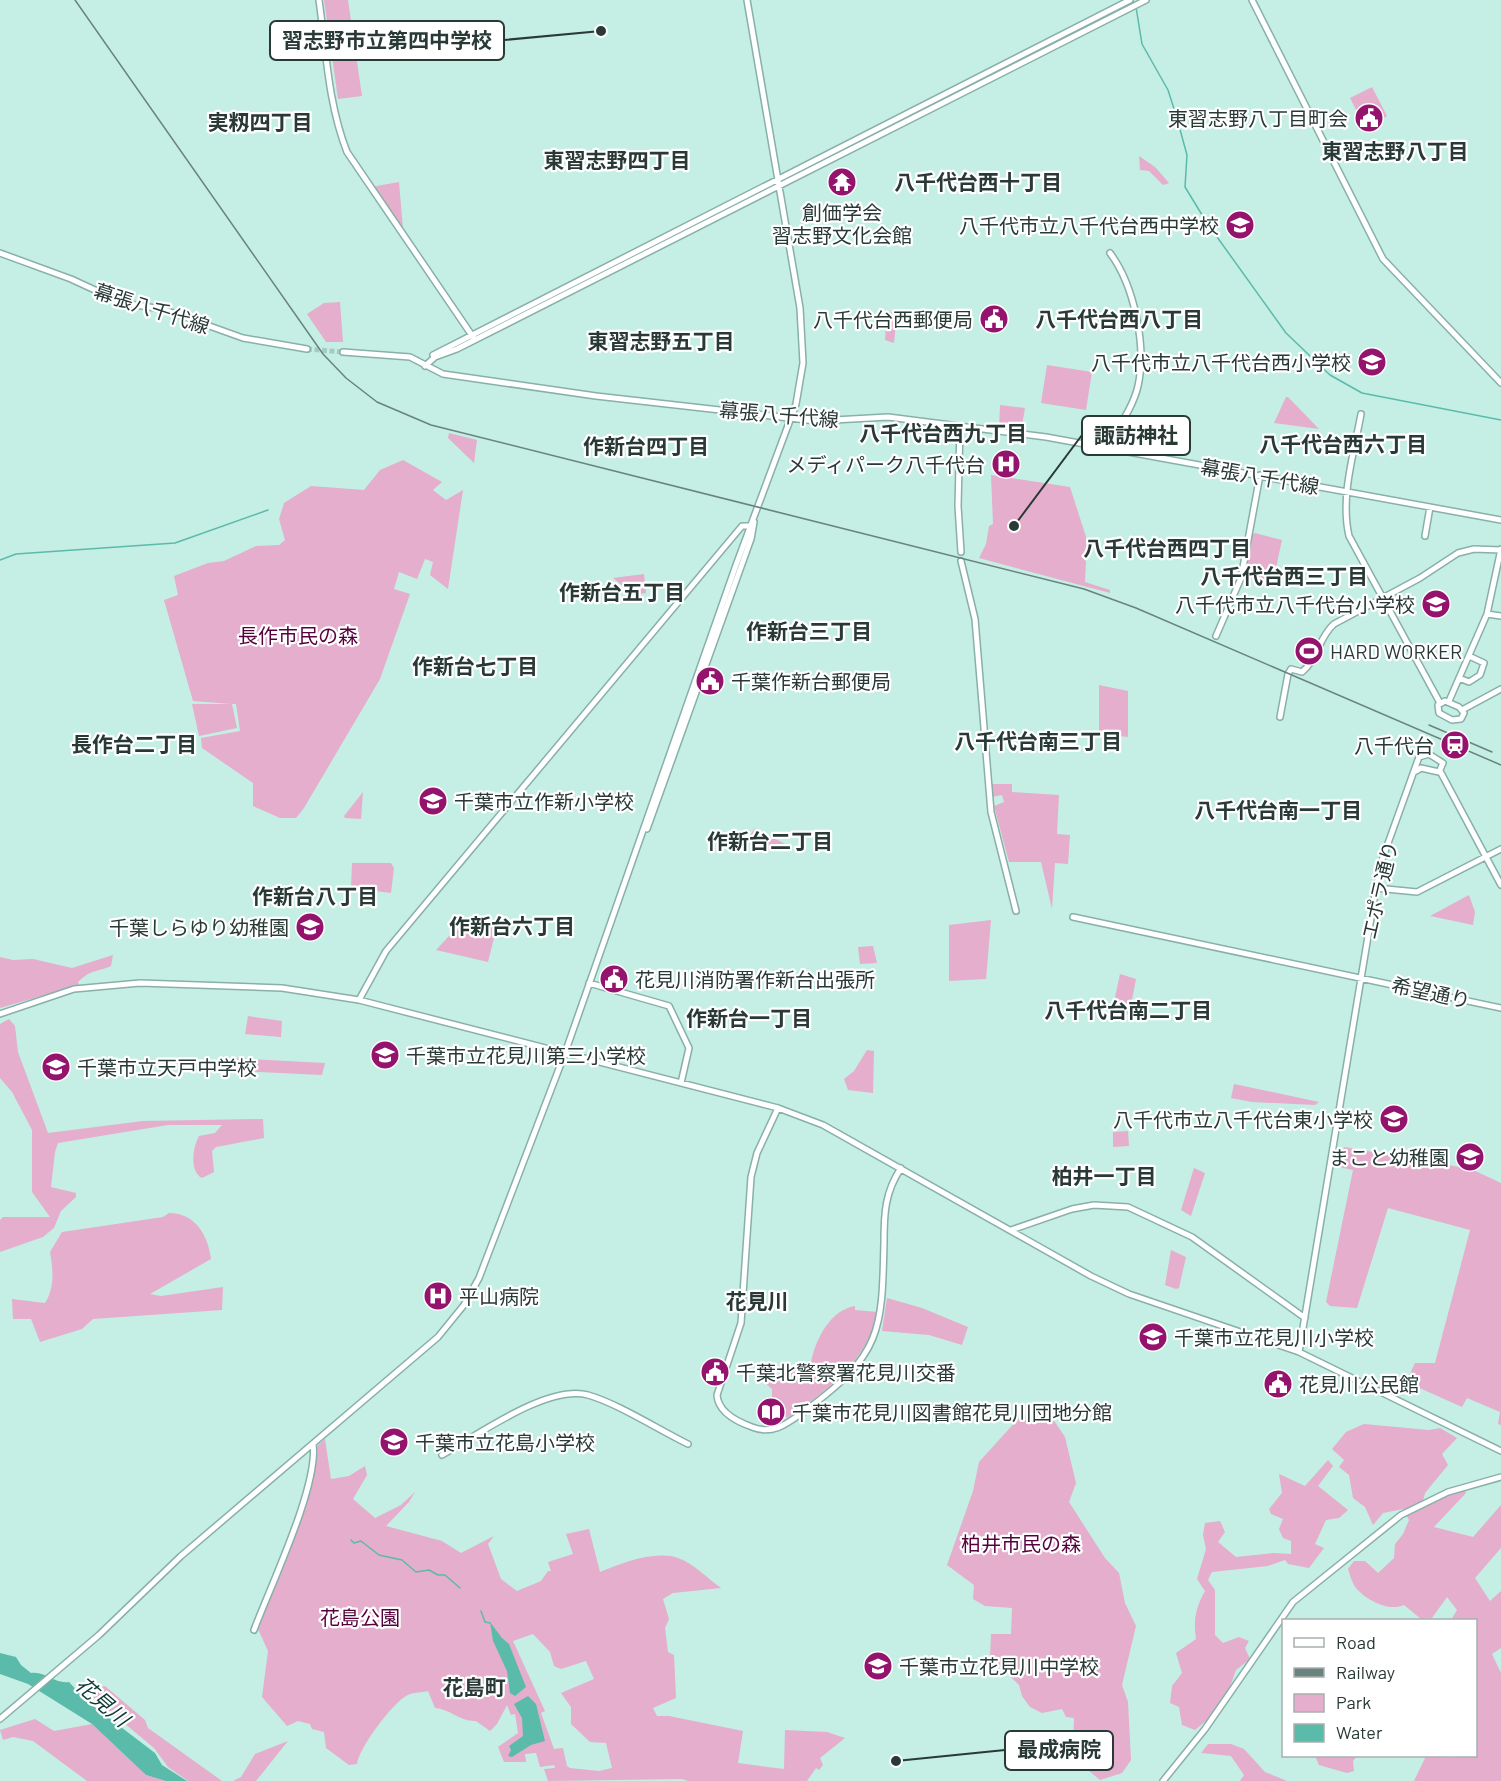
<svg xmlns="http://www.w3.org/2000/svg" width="1501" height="1781" viewBox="0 0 1501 1781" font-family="Barlow,'Noto Sans JP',sans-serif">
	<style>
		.green { fill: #e5aecc; fill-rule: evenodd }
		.water { fill: #5abbaa }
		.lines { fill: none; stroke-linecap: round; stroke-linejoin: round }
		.stream { stroke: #5abbaa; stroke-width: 1.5 }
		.secondary-tunnel { stroke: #a6cac2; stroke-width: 5; stroke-dasharray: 5 2.5; stroke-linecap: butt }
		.secondary-casing { stroke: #88b0a8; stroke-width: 8 }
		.secondary { stroke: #fff; stroke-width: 5 }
		.rail { stroke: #69837e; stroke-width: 1.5 }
		.labels { text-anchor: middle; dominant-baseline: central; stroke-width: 4.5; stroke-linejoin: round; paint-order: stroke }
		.poi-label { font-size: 20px; fill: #293936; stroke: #fff; text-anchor: start }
		.street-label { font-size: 20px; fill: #293936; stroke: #fff }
		.park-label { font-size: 20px; fill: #56033d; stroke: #fff }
		.neighbourhood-label { font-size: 21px; font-weight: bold; fill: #293936; stroke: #fff }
		.water-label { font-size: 21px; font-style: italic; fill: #0d3b34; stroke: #fff }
		.leader { fill: none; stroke: #293936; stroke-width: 2 }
		.callout-dot { fill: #293936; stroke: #fff; stroke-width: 2 }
		.callout { fill: #fff; stroke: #293936; stroke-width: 2 }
		.callout-label { font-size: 21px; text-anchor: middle; font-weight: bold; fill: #293936 }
	</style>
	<rect width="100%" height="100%" fill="#c5eee5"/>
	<!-- green -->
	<path class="green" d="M324 0H348L362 96 338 99Z
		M1372 87 1387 116 1378 121 1374 111 1360 118 1350 98Z
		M1139 156 1155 167 1169 183 1163 185 1149 171 1140 170Z
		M399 182 403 229 371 187Z
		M340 302 343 342H326L307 314 324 303Z
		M887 312 897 313 894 343 885 340Z
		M1047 365 1092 372 1086 410 1041 403Z
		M1286 397H1288L1319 429 1274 423Z
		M1000 405 1025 408 1021 431 999 428Z
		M449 433 477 440 474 463 448 438Z
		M403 460 442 482 433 490 446 500 463 490 448 589 430 575 433 562 425 559 417 579 399 572 394 589 410 594 380 679 304 808 296 818H280L253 806V783L202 748 201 738 240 731 236 704H232L237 728 199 736 192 704H231L193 701 164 600 178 595 174 576 208 563 224 561 256 546 279 545 285 540 279 519 284 503 311 486 364 490 380 470Z
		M991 475 1070 487 1087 540 1085 582 1110 590V593L979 558 986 544 989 526 993 524Z
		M1255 533 1282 540 1273 581 1245 577 1244 575 1251 535Z
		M644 574 646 593 634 595 613 578Z
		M1099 685 1128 691V737L1099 734Z
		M991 784H1012V792L1059 795 1057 834 1070 835 1068 864 1055 863 1052 909 1041 862H1009L994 806 1004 802 1002 795 992 797Z
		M363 792 361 819 345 818 344 816Z
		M755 828 787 845 786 848 766 851 747 840Z
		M352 863H391L394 868 391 893 351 888Z
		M1469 895 1475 912 1473 925 1430 916Z
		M991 920 986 979 949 981V925Z
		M473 921 497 926 488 962 436 950 449 936Z
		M873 946 877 963 860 964 858 947Z
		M113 955 111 966C95 973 93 968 78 982L79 985 0 1008V957L13 960 33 959 72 968Z
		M1120 974 1136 979 1129 1015 1112 1011Z
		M248 1016 282 1021 281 1037 245 1034Z
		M9 1019 15 1026 18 1052 48 1133 143 1121 263 1119 264 1138 216 1147 212 1151 214 1172 202 1178C189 1171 193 1147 199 1136L215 1133 222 1125H168L58 1143 55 1152 51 1187 76 1193V1197L61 1211 54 1228 43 1237 0 1252V1220L3 1217H50L32 1192V1130L12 1092 0 1078V1024Z
		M867 1050 874 1051 873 1093 848 1090 844 1079 854 1071Z
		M232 1058 325 1063 322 1075 238 1071Z
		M1234 1084 1319 1102 1315 1105 1252 1102 1231 1098Z
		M1128 1131 1129 1146 1113 1147V1132Z
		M1344 1147 1471 1169 1501 1183V1425L1498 1424 1500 1412 1467 1398 1462 1407 1406 1382 1415 1363H1435L1470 1230 1388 1208 1357 1308 1330 1306 1326 1302 1353 1170 1339 1167Z
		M1194 1168 1205 1173 1191 1216 1181 1210Z
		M169 1213C195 1213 208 1235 211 1259L150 1294 161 1296 223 1287 222 1310 93 1319 82 1329 40 1342 31 1319H13L12 1299 45 1303C55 1288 53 1269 50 1252L62 1232 163 1217Z
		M1171 1250 1186 1257 1179 1288 1176 1289 1165 1285Z
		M887 1298 922 1308 968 1327 962 1345 929 1335 882 1331Z
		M855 1306V1310L878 1312C869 1360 824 1393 787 1418L772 1401V1389L764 1382 811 1363C815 1340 830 1310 855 1306Z
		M1044 1406 1065 1437 1076 1483 1069 1502 1105 1558 1119 1573 1125 1603 1136 1626 1122 1685 1128 1702 1131 1760 1122 1773 1100 1780 1089 1771 1077 1767 1088 1757V1746L1073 1744 1074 1718 1066 1717 1062 1709 1042 1713 1030 1707 1022 1696 1019 1685 990 1657 991 1634H1011L1012 1608 985 1606 973 1599 974 1585 947 1565 973 1491 979 1462 1019 1418Z
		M1364 1424 1429 1430 1440 1428 1457 1438 1442 1454 1448 1465 1425 1493 1422 1505 1464 1489 1466 1493 1434 1527 1473 1537 1501 1505V1548L1475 1578 1490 1601 1501 1591V1648L1492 1654 1501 1673V1781H1414L1426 1756 1453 1758 1457 1756H1476V1620H1451L1457 1610 1447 1597 1432 1618 1421 1619 1404 1605C1389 1612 1366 1600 1356 1588 1352 1583 1350 1575 1348 1569L1354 1561H1365L1378 1573 1394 1558 1395 1544 1403 1534 1409 1520 1403 1509 1383 1513 1373 1525 1365 1507 1353 1498 1349 1475 1339 1467 1344 1460 1332 1449 1346 1432Z
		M325 1439 331 1479 349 1476 365 1466 367 1475 353 1499 375 1518 401 1505 415 1492 409 1502 386 1526 442 1541 461 1553 494 1536 488 1544 501 1579 517 1591 541 1581 548 1571H551L548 1562 573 1554 566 1534 589 1529 600 1572C622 1563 655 1550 678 1558 693 1563 708 1579 721 1588L673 1593 663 1599 669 1619 665 1628 668 1652 674 1655 676 1698 653 1708 657 1716H669L743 1731 738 1763 784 1769 785 1730 827 1732 845 1738 820 1758 823 1765 819 1770 816 1768 807 1781H688L682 1779 548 1781 544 1769 555 1768 554 1765 540 1767 536 1753 525 1754 526 1762H504L498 1747 518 1733 515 1714 511 1715 507 1705 497 1724 490 1731 476 1721C461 1722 450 1709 435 1708L428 1691C420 1693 412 1692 406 1696 391 1705 359 1748 357 1764L349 1765 326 1748 324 1732 312 1729 310 1724 298 1721 287 1726 262 1697 268 1651 258 1629C271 1595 322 1475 317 1446ZM533 1634 550 1652 554 1666 561 1669 586 1661 594 1679 561 1693 571 1707V1724L590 1742 606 1743 612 1768 599 1771 570 1768 567 1766 563 1748 554 1749 541 1713 545 1711 513 1641Z
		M1328 1460 1333 1466 1318 1486 1348 1510 1339 1518 1326 1520 1315 1544 1324 1548 1309 1568 1288 1564 1285 1560 1268 1566 1212 1572 1208 1580 1215 1590V1635L1223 1643 1239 1637 1249 1641 1245 1648 1250 1659 1236 1670 1223 1707 1195 1730 1182 1725 1179 1707 1170 1703 1172 1686 1182 1673 1176 1653 1196 1639C1193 1620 1196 1607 1205 1591L1197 1579 1206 1549 1203 1535 1205 1523 1220 1521 1225 1532 1218 1542 1236 1557 1274 1553 1291 1554V1541L1283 1538 1279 1529 1283 1519 1271 1514 1269 1509 1282 1493 1279 1474 1305 1486Z
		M105 1686 145 1720 148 1728 222 1781H188L168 1767 154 1748 94 1698 98 1688Z
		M35 1719 54 1731 92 1724 146 1775 166 1781H87L33 1741 13 1737 3 1740 0 1730Z
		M288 1741 256 1781H233L241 1777 255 1754Z
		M1208 1744H1231L1244 1749 1265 1772 1287 1781H1240L1244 1775 1231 1756 1201 1753Z
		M1315 1756H1357L1353 1761 1354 1771 1347 1773 1319 1765Z"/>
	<!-- water -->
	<path class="water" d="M490 1622 502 1638 509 1644 526 1687 515 1696 510 1693 507 1671 493 1641Z
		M0 1653 16 1657 21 1665 31 1673C46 1671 54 1684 69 1682L88 1702 155 1753 162 1765 187 1781H166L146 1775 92 1724 28 1684 0 1674Z
		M528 1696 536 1704 545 1741 531 1745 512 1757 508 1756 511 1750 509 1746 523 1736 522 1718 514 1704Z"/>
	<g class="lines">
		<!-- stream -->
		<path class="stream" d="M1136 7 1142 44 1168 90 1176 115 1187 155 1185 187 1207 223 1286 333 1330 375 1362 393 1501 420
			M0 560 16 554 175 543 268 510
			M351 1540 354 1543 361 1541 379 1555 402 1560 416 1572 429 1570 438 1575H445L460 1588
			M481 1611 485 1622 490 1623"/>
		<!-- secondary-tunnel -->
		<path class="secondary-tunnel" d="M307 349 343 352"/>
		<!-- secondary casing -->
		<g class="secondary-casing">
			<path id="secondary" d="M319 0C326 50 328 104 347 152L473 337
				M1252 0 1383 259 1501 383
				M0 253 71 279 123 303 162 309 243 338 307 349
				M343 352 410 357 443 374 596 396 816 421 888 417 1046 437 1501 520
				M433 355 1130 0
				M425 366 435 357 457 349 1146 0
				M1361 414C1354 453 1340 497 1349 536L1440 703
				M960 426 958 506 961 552
				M1106 448C1117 429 1133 408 1138 386 1147 346 1134 285 1110 253
				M1425 536 1430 507
				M961 561 975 619 991 812 1016 911
				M1487 614 1501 616
				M1216 636 1241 578 1260 475
				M1459 678 1469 682 1480 675 1484 663 1469 656
				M1445 701 1459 707 1464 713 1461 719 1452 720 1439 713 1438 705Z
				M1449 701 1487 614 1501 549
				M1462 710 1501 689
				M1280 717 1288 674 1291 669 1302 672C1317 660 1319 637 1334 624L1420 578 1458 553 1474 549 1501 550
				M1440 771 1501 885
				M647 829 751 539 754 522
				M1376 888 1417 892 1501 849
				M1073 917 1501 1008
				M589 983 669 1006 689 1048 681 1083
				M359 1000 386 951 742 526H751
				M0 1014 74 989 140 983 282 988 359 1000 778 1108 823 1125 1091 1276 1129 1294 1299 1352 1501 1451
				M778 1108 757 1153 751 1177 741 1323 717 1395C718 1412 738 1422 752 1427 774 1436 789 1422 806 1410 882 1354 882 1331 884 1242 884 1213 885 1192 901 1168
				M1011 1230 1072 1209 1094 1205 1128 1207 1192 1237 1305 1318
				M1299 1352 1376 888 1382 860 1419 757 1429 754 1443 763 1439 772 1421 768 1416 771
				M442 1455C478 1435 548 1384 588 1395 619 1404 659 1430 688 1444
				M254 1630C270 1587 319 1485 313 1444
				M0 1719 99 1635 181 1556 438 1337 464 1305 479 1278 565 1053 736 565 796 404 803 363 800 308 747 0
				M1163 1781 1205 1729 1293 1602 1401 1515 1448 1492 1501 1477"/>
		</g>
		<!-- secondary -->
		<use href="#secondary" class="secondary"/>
		<!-- rail -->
		<path class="rail" d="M75 0 323 354 346 378 377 402 431 425 1084 589 1136 608 1501 765
			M1429 725 1492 752"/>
	</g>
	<!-- icons -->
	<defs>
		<g id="civic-disc" transform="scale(1.5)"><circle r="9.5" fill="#94136d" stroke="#fff"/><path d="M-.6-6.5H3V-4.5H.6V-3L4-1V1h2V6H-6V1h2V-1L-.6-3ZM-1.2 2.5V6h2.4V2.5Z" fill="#fff"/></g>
		<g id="temple-disc" transform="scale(1.5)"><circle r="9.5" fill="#94136d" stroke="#fff"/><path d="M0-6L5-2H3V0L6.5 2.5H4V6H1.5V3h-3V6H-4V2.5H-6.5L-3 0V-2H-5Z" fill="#fff"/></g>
		<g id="school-disc" transform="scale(1.5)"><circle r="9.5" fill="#94136d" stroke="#fff"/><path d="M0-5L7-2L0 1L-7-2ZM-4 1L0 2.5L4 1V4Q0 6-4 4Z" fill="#fff"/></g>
		<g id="hospital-disc" transform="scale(1.5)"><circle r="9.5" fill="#94136d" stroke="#fff"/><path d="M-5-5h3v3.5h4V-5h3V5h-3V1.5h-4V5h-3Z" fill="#fff"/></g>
		<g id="stadium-disc" transform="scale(1.5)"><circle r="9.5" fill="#94136d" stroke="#fff"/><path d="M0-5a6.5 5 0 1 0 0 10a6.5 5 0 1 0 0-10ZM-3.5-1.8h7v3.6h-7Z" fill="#fff"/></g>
		<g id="station-disc" transform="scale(1.5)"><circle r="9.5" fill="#94136d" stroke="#fff"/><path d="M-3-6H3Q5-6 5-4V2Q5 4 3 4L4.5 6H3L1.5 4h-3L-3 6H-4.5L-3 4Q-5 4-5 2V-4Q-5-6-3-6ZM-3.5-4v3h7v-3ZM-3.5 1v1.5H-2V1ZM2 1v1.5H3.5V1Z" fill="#fff"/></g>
		<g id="library-disc" transform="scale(1.5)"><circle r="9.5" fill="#94136d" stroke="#fff"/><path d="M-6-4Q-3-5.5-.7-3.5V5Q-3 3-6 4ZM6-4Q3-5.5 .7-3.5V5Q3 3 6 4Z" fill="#fff"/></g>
	</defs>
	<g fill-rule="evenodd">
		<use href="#civic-disc" x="1369" y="118"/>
		<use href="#temple-disc" x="842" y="182"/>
		<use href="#school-disc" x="1240" y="225"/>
		<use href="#civic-disc" x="994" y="319"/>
		<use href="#school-disc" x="1372" y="362"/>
		<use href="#hospital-disc" x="1006" y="464"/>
		<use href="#school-disc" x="1436" y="604"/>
		<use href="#stadium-disc" x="1309" y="651"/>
		<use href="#civic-disc" x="710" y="681"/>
		<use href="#station-disc" x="1455" y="745"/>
		<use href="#school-disc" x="433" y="801"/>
		<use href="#school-disc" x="310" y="927"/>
		<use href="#civic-disc" x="614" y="979"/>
		<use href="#school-disc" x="385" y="1055"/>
		<use href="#school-disc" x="56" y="1067"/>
		<use href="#school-disc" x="1394" y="1119"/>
		<use href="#school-disc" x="1470" y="1157"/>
		<use href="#hospital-disc" x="438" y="1296"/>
		<use href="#school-disc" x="1153" y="1337"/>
		<use href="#civic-disc" x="715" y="1372"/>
		<use href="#civic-disc" x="1278" y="1384"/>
		<use href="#library-disc" x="771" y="1412"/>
		<use href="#school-disc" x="394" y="1442"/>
		<use href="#school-disc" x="878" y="1666"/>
	</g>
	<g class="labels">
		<!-- poi labels -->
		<g class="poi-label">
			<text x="1348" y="118" text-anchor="end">東習志野八丁目町会</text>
			<text x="842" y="212" text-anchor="middle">創価学会<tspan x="842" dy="23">習志野文化会館</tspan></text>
			<text x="1219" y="225" text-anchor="end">八千代市立八千代台西中学校</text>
			<text x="973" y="319" text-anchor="end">八千代台西郵便局</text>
			<text x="1351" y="362" text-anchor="end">八千代市立八千代台西小学校</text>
			<text x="985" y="464" text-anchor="end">メディパーク八千代台</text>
			<text x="1415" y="604" text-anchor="end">八千代市立八千代台小学校</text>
			<text x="1330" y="651">HARD WORKER</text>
			<text x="731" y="681">千葉作新台郵便局</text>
			<text x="1434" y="745" text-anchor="end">八千代台</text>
			<text x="454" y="801">千葉市立作新小学校</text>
			<text x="289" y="927" text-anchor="end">千葉しらゆり幼稚園</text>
			<text x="635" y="979">花見川消防署作新台出張所</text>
			<text x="406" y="1055">千葉市立花見川第三小学校</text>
			<text x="77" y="1067">千葉市立天戸中学校</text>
			<text x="1373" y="1119" text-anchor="end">八千代市立八千代台東小学校</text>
			<text x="1449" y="1157" text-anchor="end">まこと幼稚園</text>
			<text x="459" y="1296">平山病院</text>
			<text x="1174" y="1337">千葉市立花見川小学校</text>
			<text x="736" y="1372">千葉北警察署花見川交番</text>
			<text x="1299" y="1384">花見川公民館</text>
			<text x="792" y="1412">千葉市花見川図書館花見川団地分館</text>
			<text x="415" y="1442">千葉市立花島小学校</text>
			<text x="899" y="1666">千葉市立花見川中学校</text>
		</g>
		<!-- street labels -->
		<g class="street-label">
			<text transform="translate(152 308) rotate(18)">幕張八千代線</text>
			<text transform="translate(779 414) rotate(5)">幕張八千代線</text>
			<text transform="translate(1260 476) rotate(10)">幕張八千代線</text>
			<text transform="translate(1379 890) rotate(-77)">エポラ通り</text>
			<text transform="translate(1431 992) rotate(12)">希望通り</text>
		</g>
		<!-- park labels -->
		<g class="park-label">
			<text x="298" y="635">長作市民の森</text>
			<text x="1021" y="1543">柏井市民の森</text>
			<text x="360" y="1617">花島公園</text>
		</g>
		<!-- neighbourhood labels -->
		<g class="neighbourhood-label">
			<text x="260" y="121">実籾四丁目</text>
			<text x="1395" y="150">東習志野八丁目</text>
			<text x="617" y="159">東習志野四丁目</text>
			<text x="978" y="181">八千代台西十丁目</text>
			<text x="1119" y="318">八千代台西八丁目</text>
			<text x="661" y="340">東習志野五丁目</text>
			<text x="943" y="432">八千代台西九丁目</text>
			<text x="1343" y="443">八千代台西六丁目</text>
			<text x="646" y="445">作新台四丁目</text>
			<text x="1167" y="547">八千代台西四丁目</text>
			<text x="1284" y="575">八千代台西三丁目</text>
			<text x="622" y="591">作新台五丁目</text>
			<text x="809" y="630">作新台三丁目</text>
			<text x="475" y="665">作新台七丁目</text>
			<text x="1038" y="740">八千代台南三丁目</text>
			<text x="134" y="743">長作台二丁目</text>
			<text x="1278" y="809">八千代台南一丁目</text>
			<text x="770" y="840">作新台二丁目</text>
			<text x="315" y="895">作新台八丁目</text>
			<text x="512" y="925">作新台六丁目</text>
			<text x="1128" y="1009">八千代台南二丁目</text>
			<text x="749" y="1017">作新台一丁目</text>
			<text x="1104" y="1175">柏井一丁目</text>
			<text x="757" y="1300">花見川</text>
			<text x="474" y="1686">花島町</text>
		</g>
		<!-- water labels -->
		<g class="water-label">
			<text transform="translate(103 1701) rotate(41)">花見川</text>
		</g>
	</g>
	<!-- callouts -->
	<path class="leader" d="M601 31L504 40M1014 526L1082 435M896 1761L1005 1750"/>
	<g class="callout-dot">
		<circle cx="601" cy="31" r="6"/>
		<circle cx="1014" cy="526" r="6"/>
		<circle cx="896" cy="1761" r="6"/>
	</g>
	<g class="callout">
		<rect x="270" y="21" width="234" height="39" rx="6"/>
		<rect x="1082" y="416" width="108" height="39" rx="6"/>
		<rect x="1005" y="1731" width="108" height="39" rx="6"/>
	</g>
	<g class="callout-label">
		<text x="387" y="48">習志野市立第四中学校</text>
		<text x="1136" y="443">諏訪神社</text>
		<text x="1059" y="1757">最成病院</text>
	</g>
	<!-- legend -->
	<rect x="1282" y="1619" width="195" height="138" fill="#ffffff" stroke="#a9b0af" stroke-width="1.5"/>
	<rect x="1294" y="1638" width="30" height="9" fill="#ffffff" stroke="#a9b0af" stroke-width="1.5"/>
	<text x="1336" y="1649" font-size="18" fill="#293936">Road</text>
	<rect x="1294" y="1668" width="30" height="9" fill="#69837e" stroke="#a9b0af" stroke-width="1.5"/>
	<text x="1336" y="1679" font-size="18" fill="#293936">Railway</text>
	<rect x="1294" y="1694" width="30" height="18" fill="#e5aecc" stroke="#a9b0af" stroke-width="1.5"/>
	<text x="1336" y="1709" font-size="18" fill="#293936">Park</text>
	<rect x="1294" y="1724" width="30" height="18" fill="#5abbaa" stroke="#a9b0af" stroke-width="1.5"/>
	<text x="1336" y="1739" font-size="18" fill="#293936">Water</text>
</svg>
